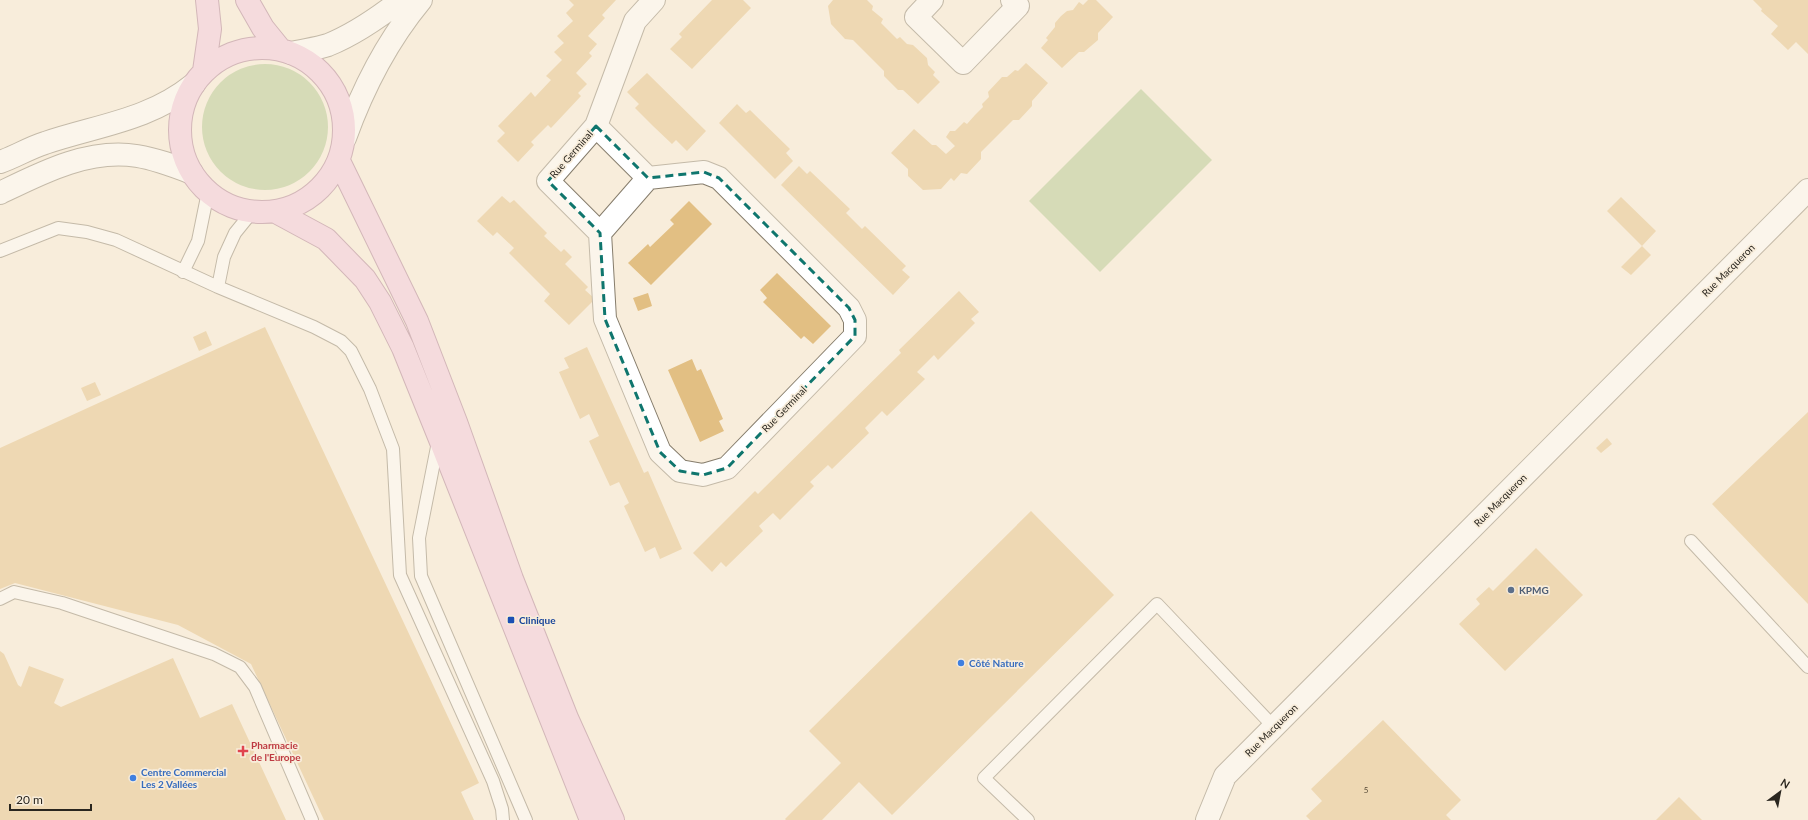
<svg xmlns="http://www.w3.org/2000/svg" width="1808" height="820" viewBox="0 0 1808 820" font-family="Lato,sans-serif">
	<style>
		.green { fill: #adc58d }
		.building { fill: #e2bf83 }
		.lines { fill: none; stroke-linecap: round; stroke-linejoin: round }
		.service-casing { stroke: #867d6c; stroke-width: 14 }
		.minor-casing { stroke: #867d6c; stroke-width: 24 }
		.tertiary-casing { stroke: #867d6c; stroke-width: 24 }
		.primary-casing { stroke: #a6758f; stroke-width: 24 }
		.service { stroke: #fff; stroke-width: 12 }
		.minor { stroke: #fff; stroke-width: 22 }
		.tertiary { stroke: #fff; stroke-width: 22 }
		.primary { stroke: #f1c5e0; stroke-width: 22 }
		.marked { fill: none; stroke: #0f766e; stroke-width: 3; stroke-dasharray: 8 5; stroke-linejoin: round }
		.service-dot { fill: #5c6f8a; stroke: #f8eddb; stroke-width: 1.5 }
		.transit-dot { fill: #1a4fb4; stroke: #f8eddb; stroke-width: 1.5 }
		.shop-dot { fill: #3f7fe0; stroke: #f8eddb; stroke-width: 1.5 }
		.health-dot { fill: #e0444e; stroke: #f8eddb; stroke-width: 1.5 }
		.labels { text-anchor: middle; dominant-baseline: central; stroke-width: 3.5; stroke-linejoin: round; paint-order: stroke }
		.number-label { font-size: 8px; fill: #584c38 }
		.street-label { font-size: 10px; fill: #2a261f; stroke: #f8eddb }
		.service-label { font-size: 10px; font-weight: bold; fill: #4e5e75; stroke: #f8eddb; text-anchor: start }
		.transit-label { font-size: 10px; font-weight: bold; fill: #164399; stroke: #f8eddb; text-anchor: start }
		.shop-label { font-size: 10px; font-weight: bold; fill: #366cbe; stroke: #f8eddb; text-anchor: start }
		.health-label { font-size: 10px; font-weight: bold; fill: #be3a42; stroke: #f8eddb; text-anchor: start }
	</style>
	<rect width="100%" height="100%" fill="#f8eddb"/>
	<!-- green -->
	<path class="green" d="M202 127a63 63 0 1 1 126 0a63 63 0 1 1-126 0Z
		M1141 89 1212 160 1100 272 1029 201Z"/>
	<!-- building -->
	<path class="building" d="M569 0H616L602 15 605 18 588 36 597 44 589 53 592 56 576 73 587 84 578 93 581 96 551 128 548 125 531 142 534 145 518 162 497 141 505 133 498 126 531 92 535 97 551 80 546 76 562 60 554 52 564 43 557 36 573 21 566 13 574 5Z
		M712 0H743L751 8 692 69 670 49 682 37 679 34Z
		M833 0H867L873 6 872 10 883 19 881 23 897 39 900 37 907 44 913 45 927 58 928 65 935 72 933 75 940 82 918 104 903 90H898L884 76V71L853 40 845 39 831 24 828 6Z
		M1088 0H1096L1113 17 1098 33V40L1084 52H1079L1062 68 1041 48 1048 40 1046 38 1055 27V23L1061 16 1067 11 1073 10 1079 2 1083 5Z
		M1753 0H1808V54L1796 42 1788 50 1771 34 1778 26 1761 11 1762 9Z
		M1026 63 1048 83 1032 101V106L1019 120H1013L981 152V159L967 174 961 173 954 181 951 178 941 189 923 190 908 176V169L891 153 914 129 932 145H936L946 154 955 146 946 137 950 131H955L964 122 967 124 975 115 983 107 982 104 989 97 988 92 1002 77H1007L1015 70 1018 71Z
		M647 73 706 131 687 151 676 140 672 144 653 126 635 108 639 104 627 92Z
		M737 104 746 113 750 110 790 149 786 153 793 161 775 179 719 123Z
		M799 166 807 174 810 171 850 209 846 213 862 229 865 226 906 266 902 270 910 277 893 295 781 185Z
		M502 196 510 203 514 200 547 233 544 236 561 252 564 249 572 257 565 264 588 287 585 290 595 299 569 325 544 301 550 294 509 253 514 248 497 232 493 236 477 221Z
		M1621 197 1656 231 1642 246 1607 211Z
		M689 201 712 224 651 285 628 263 648 244 650 247 674 224 670 220Z
		M1642 246 1651 255 1631 275 1621 267Z
		M777 273 831 326 813 344 804 336 801 339 763 302 767 298 760 290Z
		M959 291 979 312 971 319 975 323 938 360 934 355 917 372 925 379 887 416 882 411 865 428 869 433 832 469 828 465 810 482 814 486 780 520 773 513 759 526 763 531 726 567 721 562 712 572 693 553 755 491 758 494 901 353 899 350Z
		M648 293 652 306 638 311 633 298Z
		M265 327 479 783 461 792 474 820H324L251 664 178 625 15 583 0 589V448Z
		M206 331 212 345 199 351 193 337Z
		M587 347 644 473 648 471 682 549 660 559 655 547 645 552 624 506 629 503 619 482 610 486 589 441 599 436 589 414 580 419 559 372 569 368 564 358Z
		M692 359 697 371 701 369 723 419 719 421 724 431 700 442 668 370Z
		M95 382 101 395 87 401 81 388Z
		M1808 412V604L1712 504Z
		M1607 438 1612 444 1601 453 1596 448Z
		M1031 511 1114 595 892 815 859 782 822 820H786L785 819 841 763 809 731Z
		M1536 548 1583 595 1505 671 1459 624 1480 604 1476 599 1489 587 1493 591Z
		M0 651 4 654 18 685 21 687 29 666 64 679 54 703 61 707 173 658 200 718 232 704 286 820H0Z
		M1383 720 1461 800 1446 815 1451 820H1310L1306 816 1322 801 1311 789Z
		M1679 797 1702 820H1656Z"/>
	<g class="lines">
		<!-- service casing -->
		<g class="service-casing">
			<path id="service" d="M0 251 58 228 87 232 116 240 218 287 314 327 341 341 351 351 370 389 393 449 400 575 493 781 502 809 503 820
				M183 272 198 241 208 192
				M218 287 224 257 235 233 252 212
				M438 442 419 538 421 576 526 820
				M1691 541 1808 667
				M0 599 14 592 62 603 214 654 240 667 255 687 312 820
				M1028 820 984 778 1157 604 1274 727"/>
		</g>
		<!-- minor casing -->
		<g class="minor-casing">
			<path id="minor" d="M932 0 916 17 963 63 1018 6 1012 0
				M596 126 635 21 654 0
				M704 172 719 178 849 308 855 320V336L727 468 703 475 680 471 660 452 605 319 600 233 648 178Z
				M600 233 548 181 596 126 648 178
				M1207 820 1225 776 1808 190"/>
		</g>
		<!-- tertiary casing -->
		<g class="tertiary-casing">
			<path id="tertiary" d="M291 53C303 50 316 49 328 45 355 34 378 18 401 0
				M345 138C363 88 387 41 421 0
				M0 162C15 157 29 148 45 143 98 125 148 121 194 84
				M0 193C41 173 89 148 137 156 156 159 174 166 192 173"/>
		</g>
		<!-- primary casing -->
		<g class="primary-casing">
			<path id="primary" d="M247 0 263 28 280 49
				M180 130a82 82 0 1 1 164 0a82 82 0 1 1-164 0Z
				M204 71 210 29 207 0
				M339 161 417 321 456 422 512 579 567 718 613 820
				M276 212 326 239 365 279 380 302 403 348 439 437 591 820"/>
		</g>
		<!-- service -->
		<use href="#service" class="service"/>
		<!-- minor -->
		<use href="#minor" class="minor"/>
		<!-- tertiary -->
		<use href="#tertiary" class="tertiary"/>
		<!-- primary -->
		<use href="#primary" class="primary"/>
	</g>
	<!-- marked area -->
	<path d="M0 0H1808V820H0ZM596 126 648 178 704 172 719 178 849 308 855 320V336L727 468 703 475 680 471 660 452 605 319 600 233 548 181Z" fill="#f8eddb" fill-opacity=".55" fill-rule="evenodd"/>
	<path class="marked" d="M596 126 648 178 704 172 719 178 849 308 855 320V336L727 468 703 475 680 471 660 452 605 319 600 233 548 181Z"/>
	<!-- markers -->
	<circle class="service-dot" cx="1511" cy="590" r="4"/>
	<rect class="transit-dot" x="507" y="616" width="8" height="8" rx="2"/>
	<g class="shop-dot">
		<circle cx="961" cy="663" r="4"/>
		<circle cx="133" cy="778" r="4"/>
	</g>
	<path class="health-dot" d="M241 745h4v4h4v4h-4v4h-4v-4h-4v-4h4z"/>
	<g class="labels">
		<!-- number labels -->
		<g class="number-label">
			<text x="1366" y="790">5</text>
		</g>
		<!-- street labels -->
		<g class="street-label">
			<text transform="translate(571 154) rotate(-49)">Rue Germinal</text>
			<text transform="translate(1728 270) rotate(-45)">Rue Macqueron</text>
			<text transform="translate(784 409) rotate(-46)">Rue Germinal</text>
			<text transform="translate(1500 500) rotate(-45)">Rue Macqueron</text>
			<text transform="translate(1271 730) rotate(-45)">Rue Macqueron</text>
		</g>
		<!-- service labels -->
		<g class="service-label">
			<text x="1519" y="590">KPMG</text>
		</g>
		<!-- transit labels -->
		<g class="transit-label">
			<text x="519" y="620">Clinique</text>
		</g>
		<!-- shop labels -->
		<g class="shop-label">
			<text x="969" y="663">Côté Nature</text>
			<text x="141" y="772">Centre Commercial<tspan x="141" dy="12">Les 2 Vallées</tspan></text>
		</g>
		<!-- health labels -->
		<g class="health-label">
			<text x="251" y="745">Pharmacie<tspan x="251" dy="12">de l'Europe</tspan></text>
		</g>
	</g>
	<!-- north arrow -->
	<g transform="translate(1780 792) rotate(32)" stroke="#f8eddb" stroke-width="3" paint-order="stroke">
	<path d="M0-3L7 15L0 10L-7 15Z" fill="#2a261f"/>
	<text y="-6" font-size="11" font-weight="bold" text-anchor="middle" fill="#2a261f">N</text>
	</g>
	<!-- scale -->
	<path d="M10 804v6h81v-6" fill="none" stroke="#2a261f" stroke-width="2"/>
	<text x="16" y="804" font-size="12" fill="#2a261f" stroke="#f8eddb" stroke-width="3" paint-order="stroke">20 m</text>
</svg>
